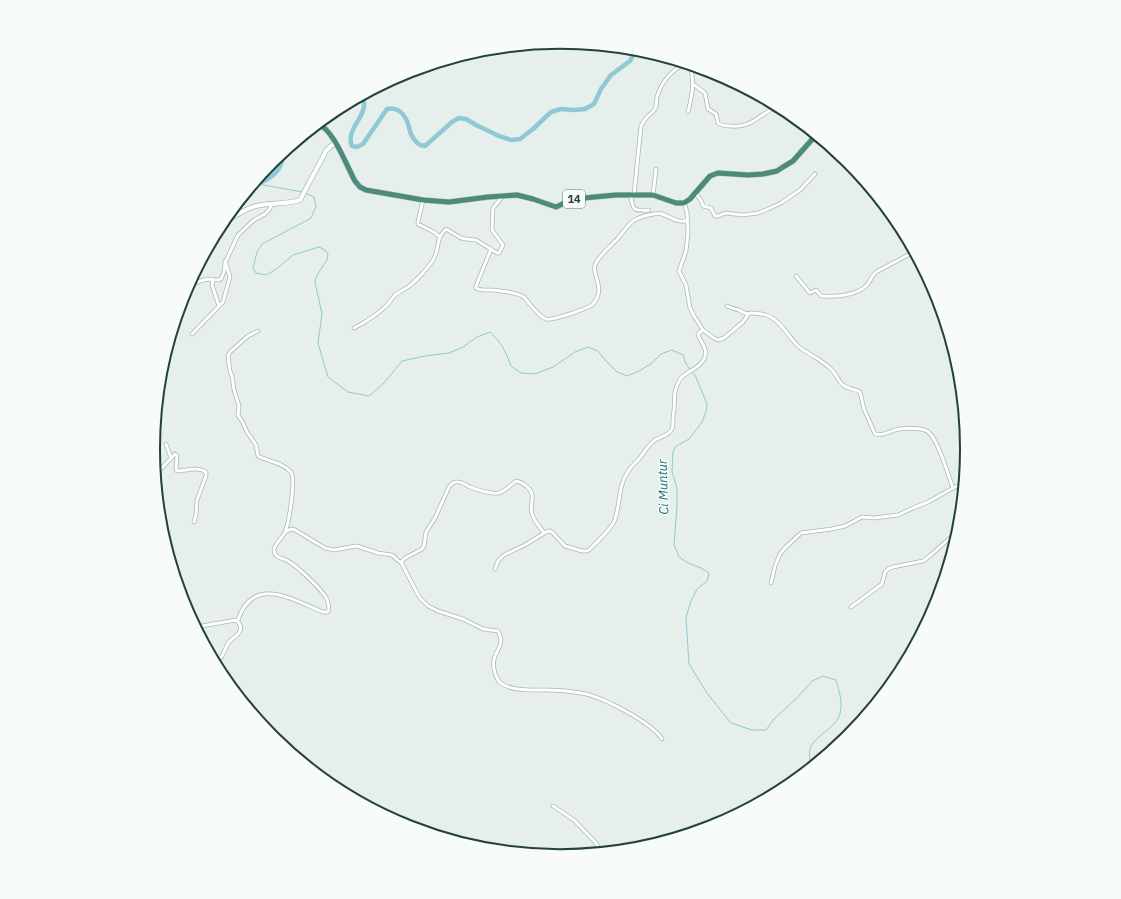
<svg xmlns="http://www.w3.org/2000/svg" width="1121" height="899" viewBox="0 0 1121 899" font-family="'IBM Plex Sans',sans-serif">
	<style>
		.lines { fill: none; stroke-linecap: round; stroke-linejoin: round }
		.stream { stroke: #8ec9d4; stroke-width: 1 }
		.river { stroke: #8ec9d4; stroke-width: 4.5 }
		.minor-casing { stroke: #a8b8b2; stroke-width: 4.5 }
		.secondary-casing { stroke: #a4bbb3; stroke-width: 5.5 }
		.trunk-casing { stroke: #c2cac8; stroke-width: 6 }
		.minor { stroke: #fff; stroke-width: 3 }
		.secondary { stroke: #fff; stroke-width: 4 }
		.trunk { stroke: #4c8a7c; stroke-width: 5 }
		.labels { text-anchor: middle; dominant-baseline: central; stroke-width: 3; stroke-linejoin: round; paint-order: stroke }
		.shield { fill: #f7fbf9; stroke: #637a73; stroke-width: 1 }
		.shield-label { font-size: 11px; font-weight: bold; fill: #24423a }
		.water-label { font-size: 13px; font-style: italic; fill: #1c6f80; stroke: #f7fbf9 }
		.rim { fill: none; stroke: #24423a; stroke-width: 2 }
	</style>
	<rect width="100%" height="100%" fill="#e6efeb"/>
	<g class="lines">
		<!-- stream -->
		<path class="stream" d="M258 184 302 192
			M305 193 314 197 316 206 311 218 302 223 262 244 257 252 253 268 256 273 266 275 275 270 293 255 319 247 325 250 328 254 327 260 317 275 315 282 322 314 318 343 328 377 348 392 369 396 384 383 402 361 425 356 449 353 463 347 477 337 490 332C501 342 506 352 511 366L521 373 535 374 553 367 575 352 588 347 598 351 606 361 617 372 627 376 639 371 652 363 661 354 672 350 683 355 686 364 696 377 707 404 706 412 702 422 689 439 675 447 673 452 672 472 677 488V506L674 545 679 557 688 563 701 568 709 573 707 581 697 589 691 601 686 617 689 664 707 693 731 723 752 730H766L774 719 798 697 812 681 823 676 836 680C839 691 843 702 840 714 833 735 798 738 813 767"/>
		<!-- river -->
		<path class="river" d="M361 96C362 98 363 100 364 103 366 117 345 130 352 146L357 147 363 144 387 109C399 106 406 116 409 127 410 130 410 133 412 136 414 140 417 143 420 145L425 146 452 122 459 118 466 119 476 125 499 136 511 140 520 139 533 129 551 112 561 109 574 110 585 109 594 104 601 89 611 75 630 61 636 49
			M254 184C259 184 262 182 266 180 277 174 283 165 283 153"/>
		<!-- minor casing -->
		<g class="minor-casing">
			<path id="minor" d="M693 84 705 93 708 109 716 114 718 123C721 125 725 126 730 126 752 129 760 113 778 106
				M688 112C692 96 695 81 690 65
				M695 193 701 200 703 206 711 208 715 216H719L725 213 743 215 758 213 768 209 781 203 800 190 815 174
				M631 195C632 211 634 211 649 210
				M634 195 641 126C643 122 645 119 648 116 650 114 653 112 655 109 657 106 656 101 657 97 661 82 672 70 685 64
				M653 195 656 169
				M423 200 418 222V224L432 231 439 236
				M684 203 687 212 688 233 686 251 679 271 686 285 690 308 694 316 703 330 714 338 718 340 724 338 743 322 749 313C778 312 781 328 797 345 802 350 807 352 813 356 819 359 825 364 830 368 836 373 838 381 843 385 848 389 855 389 860 392L864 409 875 434C882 437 892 430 899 429 907 428 919 427 927 431 938 438 948 475 953 488
				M491 249 476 286V288C481 291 487 290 492 290 502 291 516 292 524 297 529 303 539 317 546 319 552 321 586 309 592 305 594 303 596 300 597 298 603 285 592 274 595 265 599 255 612 245 619 237 623 232 628 225 633 221 639 217 656 212 662 214 671 217 678 224 688 220
				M796 276 810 293 816 290 821 296C834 297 857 296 867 285 871 281 871 276 876 272L910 254 913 250
				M213 279 212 285 219 306
				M188 285 207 279 219 280 221 279 224 272 225 263 238 235 254 220 265 214 269 210 272 204
				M727 306C731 308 735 309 739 310 742 312 744 313 748 314
				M354 328C366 322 377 315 387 305 390 303 391 299 394 296 398 292 403 290 408 287 414 283 429 267 433 260 440 249 435 239 446 229L461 238 466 239 476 240 497 253H499L503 245 492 230 493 208 502 197
				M192 334 223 302 230 277 225 261
				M166 444 171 458
				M155 472 159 471 175 454 177 456 176 469 177 471C187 471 197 466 206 472V476L197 500 196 515 194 522
				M285 532 291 529 295 530 325 548 334 550 356 546 360 547 378 553 392 555 402 564
				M544 533C540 527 534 521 532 514 529 504 537 494 527 487 524 484 521 482 516 481 510 485 505 492 498 493 489 494 478 490 470 487 466 485 461 481 456 482 452 482 451 485 449 487L435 518 426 532 424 546 422 549 405 558 402 561V564L415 589 420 598 428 606 438 611 463 619 483 629 498 631C500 635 502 641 500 645 499 649 496 653 495 656 492 663 494 674 498 680 507 692 534 690 547 690 558 690 570 691 581 693 601 696 651 722 662 739
				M495 569 498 561 504 555 525 545 546 532 549 531 552 532 565 546 582 551H587L589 550C596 543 610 530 614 522 621 505 617 486 629 470 632 465 636 463 639 459 645 452 647 446 655 440 660 437 670 435 672 429 673 426 673 423 673 420 673 416 673 414 674 410 675 399 673 392 679 381 684 371 699 370 704 359 709 348 700 343 698 334L703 330
				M771 583 775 566 780 554 785 548 801 533 832 529 845 526 862 517 874 518 898 515 913 508 928 502 953 488 957 486H964
				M851 607 882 584 885 572 888 569 893 567 923 561 932 554 960 529
				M238 620C253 574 293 600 323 612H328L329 608C328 604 328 599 325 596 319 587 297 566 288 561 283 558 274 558 274 550 274 545 283 537 285 532 289 523 296 479 291 472 282 462 269 462 258 456L256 445 247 432 243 423 238 415 239 406 234 390 232 376 230 371 228 356 230 352 248 336 258 331
				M195 625 202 626 236 620C239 622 242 627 240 631 238 636 232 638 229 642 223 650 225 658 214 662
				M553 806 574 820 596 843 600 851
				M593 854 619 848 634 850"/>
		</g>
		<!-- secondary casing -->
		<g class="secondary-casing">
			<path id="secondary" d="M222 222C234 218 244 209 256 206 271 202 286 205 300 200L326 151 331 146 335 143"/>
		</g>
		<!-- trunk casing -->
		<g class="trunk-casing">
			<path id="trunk" d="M318 124C334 130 347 167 355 181L360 187 366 190 423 200 449 202 488 197 517 195 533 199 556 207 573 199 616 195H653L676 203H684L690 199 710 176 718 173 748 175 763 174 777 171 783 167 793 161 816 135"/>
		</g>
		<!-- minor -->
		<use href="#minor" class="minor"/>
		<!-- secondary -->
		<use href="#secondary" class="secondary"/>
		<!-- trunk -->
		<use href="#trunk" class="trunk"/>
	</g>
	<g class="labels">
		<!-- shield labels -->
		<rect class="shield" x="563" y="190" width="22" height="18" rx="3"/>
		<g class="shield-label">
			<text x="574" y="199">14</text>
		</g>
		<!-- water labels -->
		<g class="water-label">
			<text transform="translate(663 487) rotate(-92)">Ci Muntur</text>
		</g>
	</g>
	<!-- crop -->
	<path d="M0 0H1121V899H0ZM160 449a400 400 0 1 1 800 0a400 400 0 1 1-800 0Z" fill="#f7fbf9" fill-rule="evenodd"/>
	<path class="rim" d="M160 449a400 400 0 1 1 800 0a400 400 0 1 1-800 0Z"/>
</svg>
